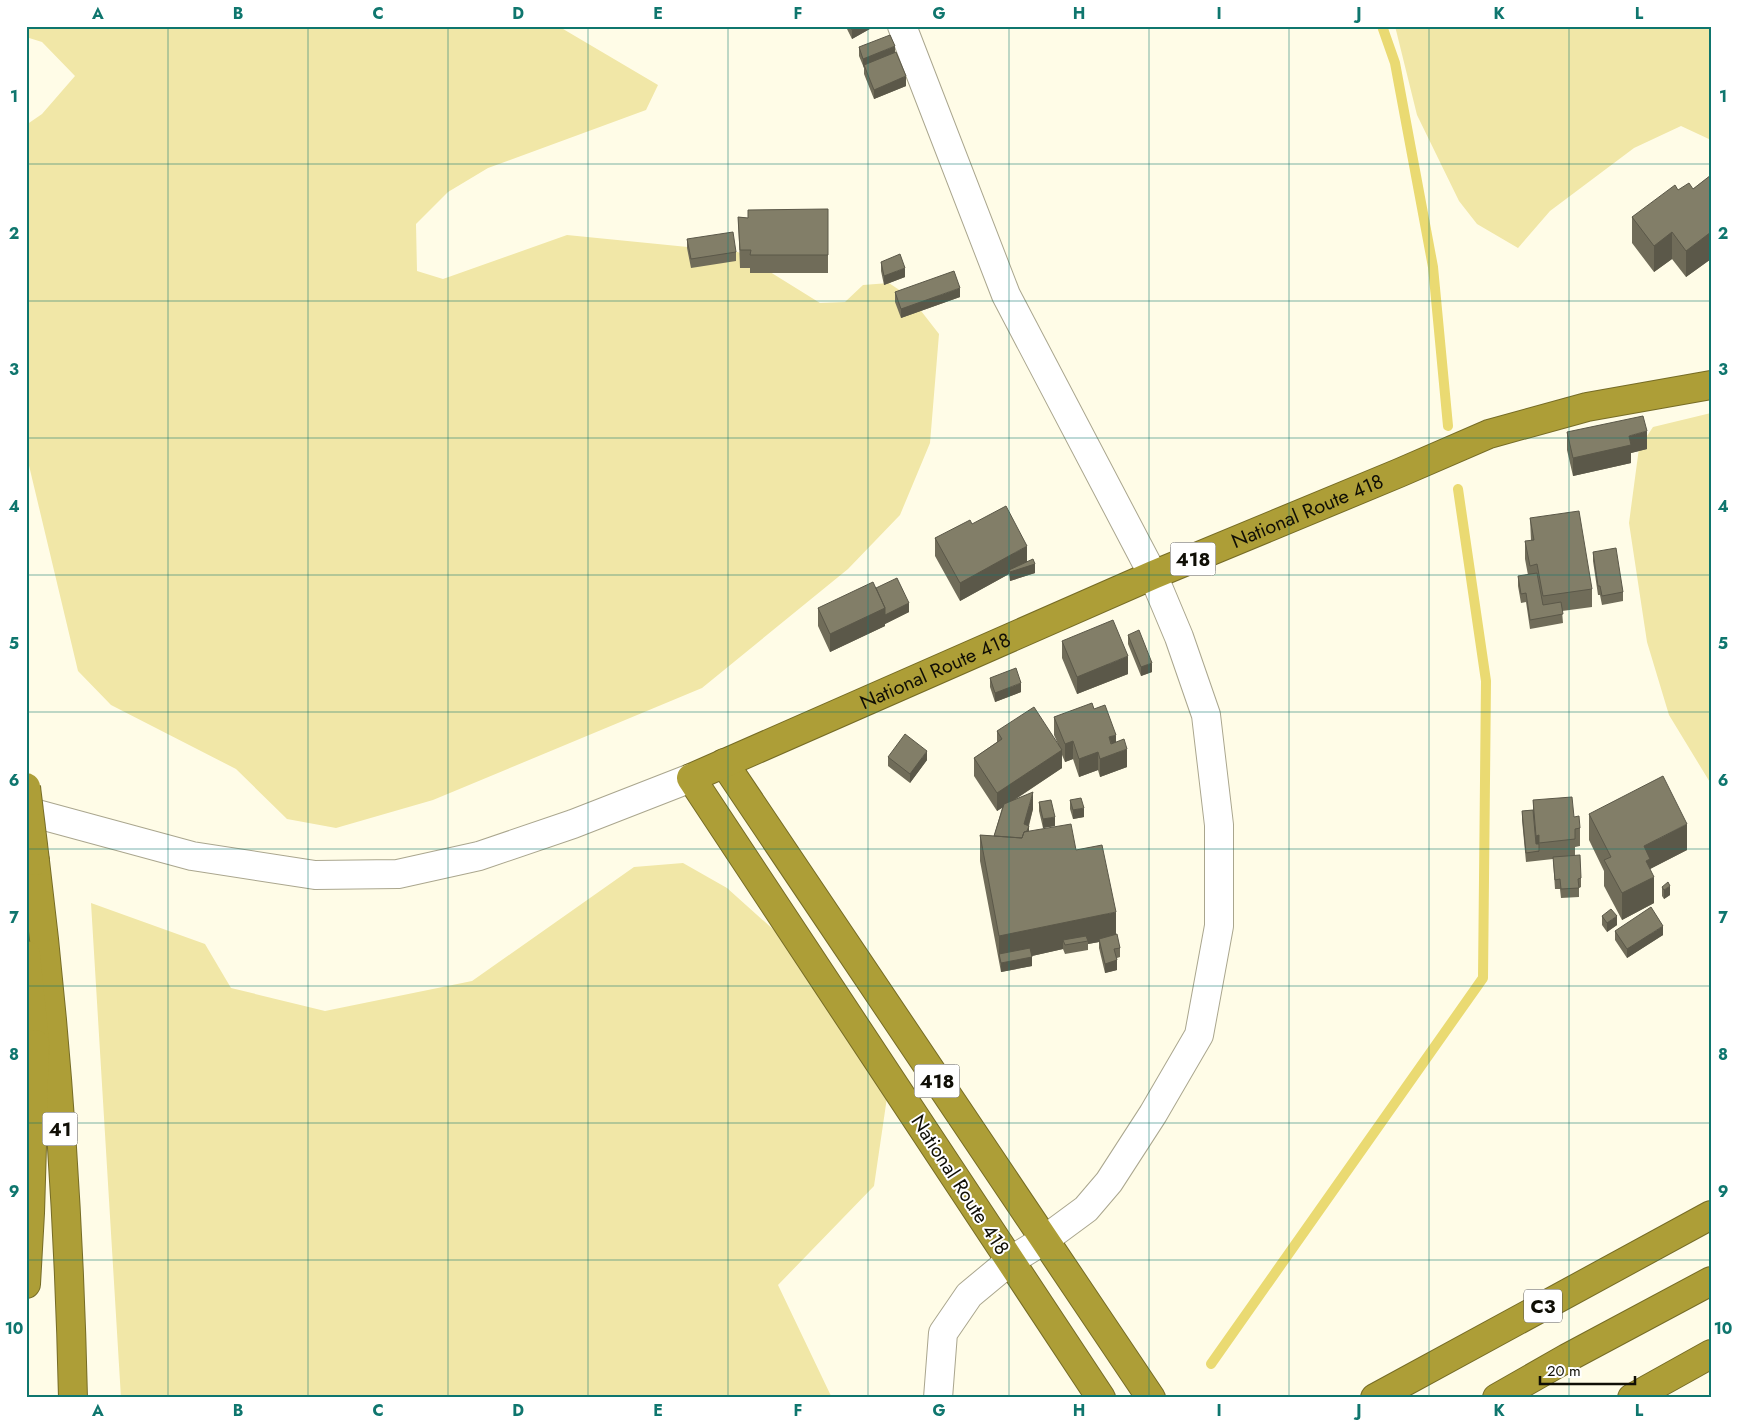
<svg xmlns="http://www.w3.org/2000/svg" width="1737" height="1424" viewBox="0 0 1737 1424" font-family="Jost,sans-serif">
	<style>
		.green { fill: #f1e7a7 }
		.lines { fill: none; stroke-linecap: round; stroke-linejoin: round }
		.stream { stroke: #eada72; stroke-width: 10 }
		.minor-casing { stroke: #aaa68e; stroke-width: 30 }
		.highway-casing { stroke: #766c26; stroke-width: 30 }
		.minor { stroke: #fff; stroke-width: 28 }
		.highway { stroke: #ad9e37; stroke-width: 28 }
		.highway-bridge-casing { stroke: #766c26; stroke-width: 30; stroke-linecap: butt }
		.highway-bridge { stroke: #ad9e37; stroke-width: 28 }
		.wall { fill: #706c59 }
		.shaded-wall { fill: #5b5849 }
		.building { fill: #827e68; stroke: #5b5849 }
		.grid { fill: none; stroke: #0f766e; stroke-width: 1; stroke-opacity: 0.55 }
		.labels { text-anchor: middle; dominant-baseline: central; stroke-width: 4; stroke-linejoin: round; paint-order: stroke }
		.shield { fill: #fff; stroke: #585751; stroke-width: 1 }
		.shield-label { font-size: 19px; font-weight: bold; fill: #100f06 }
		.street-label { font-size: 20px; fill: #100f06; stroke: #fff }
		.neatline { fill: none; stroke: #0f766e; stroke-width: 2 }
		.grid-label { font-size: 16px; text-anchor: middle; font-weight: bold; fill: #0f766e }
	</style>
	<rect width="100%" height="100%" fill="#fffce7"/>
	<!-- green -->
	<path class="green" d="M26 26H558L658 85 646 110 488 168 448 192 416 224 417 271 443 279 567 235 738 252 820 303 845 302 863 285 889 283 911 298 939 334 930 443 900 515 848 569 702 688 433 800 336 828 287 819 236 769 111 705 78 671 26 453V125L42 114 75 76 42 42 26 37Z
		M1395 26H1711V140L1681 126 1634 148 1550 211 1518 248 1477 224 1459 201 1417 115Z
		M1711 413V784L1669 715 1647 642 1629 523 1639 448 1653 427Z
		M683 863 727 888 804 957 890 1077 874 1186 778 1285 832 1398H121L91 903 205 944 231 988 325 1011 472 981 634 867Z"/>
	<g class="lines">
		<!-- stream -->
		<path class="stream" d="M1382 26 1395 63 1433 267 1448 426
			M1211 1364 1483 978 1486 681 1458 489"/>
		<!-- minor casing -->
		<g class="minor-casing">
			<path id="minor" d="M902 26 1006 295 1153 575 1179 637 1206 715 1219 825V926L1199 1035 1153 1114 1109 1182 1086 1209 1044 1240 1010 1261 969 1295 943 1333 938 1398
				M26 811 192 856 315 875 398 874 479 856 573 824 691 778"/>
		</g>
		<!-- highway casing -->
		<g class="highway-casing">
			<g id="highway">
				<path d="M724 763 1151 1398"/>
				<path d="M35 861C57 1039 69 1219 73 1398"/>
				<path d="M26 955 36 1050"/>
				<path d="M26 1284 30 1213 35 1044"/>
				<path id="s1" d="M1101 1398 691 778 1153 575 1399 473 1489 434 1587 407 1711 385"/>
				<path d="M1375 1398 1711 1215"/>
				<path d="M1497 1398 1567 1358 1711 1281"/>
				<path d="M1632 1398 1711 1354"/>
			</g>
		</g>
		<!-- minor -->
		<use href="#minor" class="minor"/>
		<!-- highway -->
		<use href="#highway" class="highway"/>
		<!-- highway-bridge casing -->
		<g class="highway-bridge-casing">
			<path id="highway-bridge" d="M26 787 35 861"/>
		</g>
		<!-- highway-bridge -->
		<use href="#highway-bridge" class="highway-bridge"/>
	</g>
	<!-- wall -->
	<path class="wall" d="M847 26H875L852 39 847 29Z
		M859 47 895 52 906 86 874 99 864 74V68L859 56Z
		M1711 175V259L1686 277 1672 259 1654 272 1632 243V217L1678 190 1693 189Z
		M828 209V273H750V268H740L738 217 748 218Z
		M687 239 736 252V261L691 268 687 248Z
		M881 262 905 277 884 285 881 271Z
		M895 292 960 297 901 318 895 302Z
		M1567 432 1647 449 1631 453V463L1573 476 1567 450Z
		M1530 518 1592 589V607L1562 611 1563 623 1530 629 1526 602 1521 603 1518 586V576L1528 575 1525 559V541H1531Z
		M972 524 1027 561 1035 573 1010 581 1009 574 960 601 935 556V538Z
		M1593 552 1623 592V601L1602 605 1600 595H1598L1593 561Z
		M876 588 909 612 885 624V626L830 652 818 626V608Z
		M1128 635 1152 672 1141 676 1128 644Z
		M1062 641 1128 674 1077 694 1062 658Z
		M990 678 1021 692 995 702 990 687Z
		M1094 709 1116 742 1127 767 1100 777 1098 770 1079 777 1073 759 1065 762 1062 755V768L1016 799 1033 809 1029 826V831L1076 850 1116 935 1120 948V957L1117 958V970L1105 973 1099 948V942L1088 944V950L1065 954 1063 949 1032 956V966L1001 972 980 861V835L994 836 1002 808 997 811 974 776V758L997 742V731L1058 744 1054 735V717Z
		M888 757 927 760 910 783 888 766Z
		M1070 800 1084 817 1073 819 1070 809Z
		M1533 800 1574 817 1580 828V846L1575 847V856L1581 878V887L1579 888V897L1561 898 1560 889H1555L1553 859 1526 862 1522 820V811L1533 810Z
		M1039 802 1055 826 1043 828 1039 811Z
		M1589 814 1687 850 1650 869 1654 903 1622 920 1604 886V871L1589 840Z
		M1662 887 1670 895 1664 899 1662 896Z
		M1602 916 1617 925 1607 932 1602 925Z
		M1615 931 1663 935 1627 958 1615 940Z"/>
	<!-- shaded-wall -->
	<path class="shaded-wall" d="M859 26H875L852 39V30Z
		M895 46V55L864 65 863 68V59Z
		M906 76V86L874 99V90Z
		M1672 232V259L1654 272V246Z
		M1711 232V259L1686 277V251Z
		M905 268V277L884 285V276Z
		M960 288V297L901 318V309Z
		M1647 431V449L1631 453V463L1573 476V458L1629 436Z
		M1027 546V564H1035V573L1010 581V572L1009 570V574L960 601V583Z
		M909 603V612L885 624V626L830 652V634L885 608Z
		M1128 656V674L1077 694V677Z
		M1152 663V672L1141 676V667Z
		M1021 683V692L995 702V693Z
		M1116 735V753L1109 737Z
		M1073 741V759L1065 762V744Z
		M1127 749V767L1100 777V759Z
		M1062 750V768L997 811V793Z
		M927 751V760L910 783V774Z
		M1098 752V770L1079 777V759Z
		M1033 792V809L1024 841 1029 826V844L1022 864V846L1024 842V824Z
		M1084 808V817L1073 819V810Z
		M1055 817V826L1043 828V819Z
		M1687 824V850L1650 869V879L1654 877V903L1622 920V893L1644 846Z
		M1539 835V852H1536V836Z
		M1670 886V895L1664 899V890Z
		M1116 912V938L1099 939V942L1088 944V941L1063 940V949L1001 963 999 954V936Z
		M1617 916V925L1607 932V923Z
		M1663 926V935L1627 958V949Z
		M1032 957V966L1001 972V963Z
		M1117 960V970L1105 973V964Z"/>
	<!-- building -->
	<path class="building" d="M850 26H859L852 30Z
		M890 35 895 46 863 59 859 47Z
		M896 52 906 76 874 90 864 65Z
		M1711 175V232L1686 251 1672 232 1654 246 1632 217 1675 185 1678 190 1689 183 1693 189Z
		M828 209V255H750L751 250H740L738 217 748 218V210Z
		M733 232 736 252 691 259 687 239Z
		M900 254 905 268 884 276 881 262Z
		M954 271 960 288 901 309 895 292Z
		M1643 416 1647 431 1629 436 1631 445 1573 458 1567 432Z
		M1006 506 1027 546 960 583 935 538 970 520 972 524Z
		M1579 511 1592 589 1543 596 1537 564 1530 566 1525 541 1534 540 1530 518Z
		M1616 548 1623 592 1602 596 1600 586H1598L1593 552Z
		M1033 559 1035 564 1010 572 1009 570Z
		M1537 573 1543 605 1561 602 1563 614 1530 620 1526 593 1521 594 1518 576Z
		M897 578 909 603 885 615V608L876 588Z
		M873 582 885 608 830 634 818 608Z
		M1113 620 1128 656 1077 677 1062 641Z
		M1139 630 1152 663 1141 667 1128 635Z
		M1016 668 1021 683 995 693 990 678Z
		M1092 703 1094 709 1105 705 1116 735 1109 737 1111 744 1124 739 1127 749 1100 759 1098 752 1079 759 1073 741 1065 744 1054 717Z
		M1034 707 1062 750 997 793 974 758 1002 739 997 731Z
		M905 734 927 751 910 774 888 757Z
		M1663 776 1687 824 1644 846 1650 859 1646 861 1654 877 1622 893 1604 860 1611 857 1589 814Z
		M1033 792 1024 824 1029 826 1027 831 1024 832 1022 838 994 836 1004 804Z
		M1572 797 1574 817 1579 816 1580 828 1575 829V839L1539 843V835L1536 836 1533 800Z
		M1081 798 1084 808 1073 810 1070 800Z
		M1051 800 1055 817 1043 819 1039 802Z
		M1533 810 1536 844H1539V851L1526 853 1522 811Z
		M1071 824 1076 850 1102 845 1116 912 999 936 980 835 1022 838 1024 832Z
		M1580 855 1581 878 1578 879 1579 888 1561 889 1560 879 1555 880 1553 857Z
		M1668 882 1670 886 1664 890 1662 887Z
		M1651 907 1663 926 1627 949 1615 931Z
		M1611 909 1617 916 1607 923 1602 916Z
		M1117 934 1120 948 1114 949 1117 960 1105 964 1099 939Z
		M1086 936 1088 941 1065 945 1063 940Z
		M1030 948 1032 957 1001 963 999 954Z"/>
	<!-- grid -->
	<path class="grid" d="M168 26V1398M308 26V1398M448 26V1398M588 26V1398M728 26V1398M868 26V1398M1009 26V1398M1149 26V1398M1289 26V1398M1429 26V1398M1569 26V1398M26 164H1711M26 301H1711M26 438H1711M26 575H1711M26 712H1711M26 849H1711M26 986H1711M26 1123H1711M26 1260H1711"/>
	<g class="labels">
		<!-- shield labels -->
		<g class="shield">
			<rect x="1170.5" y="542.5" width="45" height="33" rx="4"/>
			<rect x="914.5" y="1064.5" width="45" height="33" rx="4"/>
			<rect x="42.5" y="1112.5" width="35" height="33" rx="4"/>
			<rect x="1524" y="1289.5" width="38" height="33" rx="4"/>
		</g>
		<g class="shield-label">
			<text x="1193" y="559">418</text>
			<text x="937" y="1081">418</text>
			<text x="60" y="1129">41</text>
			<text x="1543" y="1306">C3</text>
		</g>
		<!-- street labels -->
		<g class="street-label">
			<text stroke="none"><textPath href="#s1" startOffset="1415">National Route 418</textPath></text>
			<text stroke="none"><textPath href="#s1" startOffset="1010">National Route 418</textPath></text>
			<text transform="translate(960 1185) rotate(57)">National Route 418</text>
		</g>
	</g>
	<!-- border -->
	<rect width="1737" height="1424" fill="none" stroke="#ffffff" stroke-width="55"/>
	<!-- scale -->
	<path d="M1540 1376v8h95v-8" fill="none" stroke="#100f06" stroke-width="2.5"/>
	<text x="1547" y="1376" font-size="15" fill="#100f06" stroke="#ffffff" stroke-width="4" paint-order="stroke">20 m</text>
	<rect x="28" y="28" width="1682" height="1368" class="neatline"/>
	<g class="grid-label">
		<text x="98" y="19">A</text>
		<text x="238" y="19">B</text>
		<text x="378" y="19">C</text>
		<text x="518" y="19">D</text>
		<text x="658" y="19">E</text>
		<text x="798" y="19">F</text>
		<text x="939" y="19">G</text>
		<text x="1079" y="19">H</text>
		<text x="1219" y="19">I</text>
		<text x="1359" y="19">J</text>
		<text x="1499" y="19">K</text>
		<text x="1639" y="19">L</text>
		<text x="14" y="102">1</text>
		<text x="1723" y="102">1</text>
		<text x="14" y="239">2</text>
		<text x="1723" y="239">2</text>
		<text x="14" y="375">3</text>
		<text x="1723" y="375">3</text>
		<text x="14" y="512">4</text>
		<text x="1723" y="512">4</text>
		<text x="14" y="649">5</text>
		<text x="1723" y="649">5</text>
		<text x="14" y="786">6</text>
		<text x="1723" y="786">6</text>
		<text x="14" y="923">7</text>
		<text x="1723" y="923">7</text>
		<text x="14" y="1060">8</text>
		<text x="1723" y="1060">8</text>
		<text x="14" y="1197">9</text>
		<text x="1723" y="1197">9</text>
		<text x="14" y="1334">10</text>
		<text x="1723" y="1334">10</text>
		<text x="98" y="1416">A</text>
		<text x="238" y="1416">B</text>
		<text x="378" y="1416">C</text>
		<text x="518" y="1416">D</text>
		<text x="658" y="1416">E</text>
		<text x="798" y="1416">F</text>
		<text x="939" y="1416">G</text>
		<text x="1079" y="1416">H</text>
		<text x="1219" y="1416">I</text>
		<text x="1359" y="1416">J</text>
		<text x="1499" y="1416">K</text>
		<text x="1639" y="1416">L</text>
	</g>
</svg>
